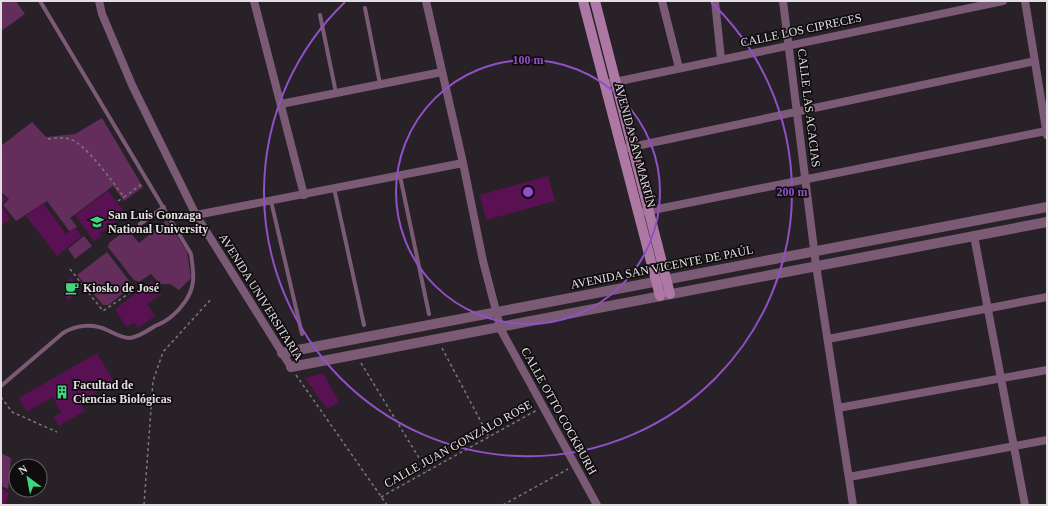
<svg xmlns="http://www.w3.org/2000/svg" width="1048" height="506" viewBox="0 0 1048 506" font-family="Georgia,serif">
	<style>
		.green { fill: #632e5c }
		.building { fill: #5a1153 }
		.lines { fill: none; stroke-linecap: round; stroke-linejoin: round }
		.path { stroke: #7e787d; stroke-width: 1.5; stroke-dasharray: 3 3; stroke-linecap: butt }
		.service { stroke: #7b5a75; stroke-width: 4 }
		.minor { stroke: #7b5a75; stroke-width: 8 }
		.tertiary { stroke: #7b5a75; stroke-width: 10 }
		.secondary { stroke: #ad78a4; stroke-width: 10 }
		.ring { fill: none; stroke: #9050c6; stroke-width: 2 }
		.labels { text-anchor: middle; dominant-baseline: central; stroke-width: 3.5; stroke-linejoin: round; paint-order: stroke }
		.street-label { font-size: 12px; fill: #e3dee2; stroke: #0f0c0e }
		.poi-label { font-size: 12px; font-weight: bold; fill: #e3dee2; stroke: #0f0c0e; text-anchor: start }
		.centre { fill: #9050c6; stroke: #0f0c0e; stroke-width: 2 }
		.ring-label { font-size: 12px; text-anchor: middle; font-weight: bold; fill: #9050c6; stroke: #0f0c0e; stroke-width: 3.5; stroke-linejoin: round; paint-order: stroke }
	</style>
	<rect width="100%" height="100%" fill="#282127"/>
	<!-- green -->
	<path class="green" d="M1 1H16L25 14 1 31Z
		M102 118 143 187 124 201 113 186 70 218 77 227 70 232 47 201 16 221 3 205 9 199 1 192V146L32 122 46 137 75 134Z
		M167 220 187 252 191 278 179 290 170 284H160L151 274 139 282 134 280 108 247 109 243 127 229 139 243Z
		M84 236 92 246 75 259 68 249Z
		M107 252 130 282V287L109 305H103L77 275Z
		M1 453 11 458 8 489 1 486Z"/>
	<!-- building -->
	<path class="building" d="M548 176 555 201 486 220 480 195Z
		M108 191 126 214 100 233 101 237 94 241 75 215Z
		M1 194 6 199 1 205 10 219 1 226Z
		M43 203 66 234 75 227 82 236 57 256 26 216Z
		M71 278 78 285 76 293 68 301 65 297 69 291 63 284Z
		M152 281 162 293 147 304 155 316 138 328 134 323 126 327 115 309Z
		M97 353 114 382 79 402 85 411 59 426 53 417 61 413 53 397 27 412 19 398Z
		M323 373 339 402 327 409 305 378Z
		M1 488 9 493 6 502 2 505Z"/>
	<g class="lines">
		<!-- path -->
		<path class="path" d="M48 139C55 138 63 137 69 139 86 143 113 183 124 197L142 184
			M1 147 2 141
			M118 201 124 197
			M70 269 103 311 134 290
			M442 348 489 437
			M361 363 427 471
			M296 375 387 505
			M1 397 12 412 57 432
			M381 497 537 410
			M144 505 153 381 163 352 212 298
			M503 505 568 469"/>
		<!-- service -->
		<path class="service" d="M365 8 380 84
			M320 15 336 93
			M400 176 429 314
			M334 188 364 325
			M271 201 302 334
			M140 224 164 207
			M1 386 63 333C76 325 93 323 107 330 114 333 121 338 130 338 139 337 147 331 155 326 160 324 166 321 171 317 181 309 192 295 193 281 194 272 192 263 191 254L40 1"/>
		<!-- minor -->
		<path class="minor" d="M99 1 102 14 132 85 196 215 291 367
			M254 1 304 195
			M426 1 463 163 483 261 501 330 597 505
			M662 1 679 68
			M715 1 721 59
			M783 1 816 265 853 505
			M1025 1 1047 135
			M610 83 1003 1
			M281 104 442 72
			M627 148 1035 61
			M643 212 1046 131
			M196 215 463 163
			M974 236 1025 505
			M828 339 1047 297
			M838 408 1047 370
			M849 477 1047 440"/>
		<!-- tertiary -->
		<path class="tertiary" d="M282 353 1047 207
			M291 367 1047 222"/>
		<!-- secondary -->
		<path class="secondary" d="M583 1 660 296
			M595 1 670 294"/>
	</g>
	<!-- distance rings -->
	<g class="ring">
		<circle cx="528" cy="192" r="132"/>
		<path d="M711 2A264 264 0 1 1 345 2"/>
	</g>
	<!-- icons -->
	<defs>
		<g id="university-bare" transform="scale(1.08)"><path d="M0-5L7-2L0 1L-7-2ZM-4 1L0 2.5L4 1V4Q0 6-4 4Z" fill="#40d77c" stroke="#0f0c0e" stroke-width="2.5" paint-order="stroke"/></g>
		<g id="cafe-bare" transform="scale(1.08)"><path d="M-5.5-4.5H6V0H3Q3 3.5 0 3.5H-2.5Q-5.5 3.5-5.5 0ZM3-3.2v2h1.7v-2ZM-6 4.5H4V6H-6Z" fill="#40d77c" stroke="#0f0c0e" stroke-width="2.5" paint-order="stroke"/></g>
		<g id="building-bare" transform="scale(1.08)"><path d="M-4-6H4V6H1V3H-1V6H-4ZM-2.5-4.3h1.7v1.8h-1.7ZM.8-4.3h1.7v1.8H.8ZM-2.5-1h1.7V.8h-1.7ZM.8-1h1.7V.8H.8Z" fill="#40d77c" stroke="#0f0c0e" stroke-width="2.5" paint-order="stroke"/></g>
	</defs>
	<g fill-rule="evenodd">
		<use href="#university-bare" x="97" y="222"/>
		<use href="#cafe-bare" x="72" y="288"/>
		<use href="#building-bare" x="62" y="392"/>
	</g>
	<g class="labels">
		<!-- street labels -->
		<g class="street-label">
			<text transform="translate(801 30) rotate(-12)">CALLE LOS CIPRECES</text>
			<text transform="translate(809 108) rotate(83)">CALLE LAS ACACIAS</text>
			<text transform="translate(635 145) rotate(75)">AVENIDA SAN MARTÍN</text>
			<text transform="translate(662 267) rotate(-11)">AVENIDA SAN VICENTE DE PAÚL</text>
			<text transform="translate(261 297) rotate(58)">AVENIDA UNIVERSITARIA</text>
			<text transform="translate(559 411) rotate(61)">CALLE OTTO COCKBURH</text>
			<text transform="translate(458 444) rotate(-29)">CALLE JUAN GONZALO ROSE</text>
		</g>
		<!-- poi labels -->
		<g class="poi-label">
			<text x="108" y="215">San Luis Gonzaga<tspan x="108" dy="14">National University</tspan></text>
			<text x="83" y="288">Kiosko de José</text>
			<text x="73" y="385">Facultad de<tspan x="73" dy="14">Ciencias Biológicas</tspan></text>
		</g>
	</g>
	<circle cx="528" cy="192" r="6" class="centre"/>
	<g class="ring-label">
		<text x="528" y="64">100 m</text>
		<text x="792" y="196">200 m</text>
	</g>
	<!-- border -->
	<rect width="1048" height="506" fill="none" stroke="#e3dee2" stroke-width="4"/>
	<!-- north arrow -->
	<g transform="translate(28 478) rotate(328)"><circle r="19" fill="#0f0c0e" stroke="#646063"/>
	<path d="M0-3L7 15L0 10L-7 15Z" fill="#40d77c"/>
	<text y="-6" font-size="11" font-weight="bold" text-anchor="middle" fill="#e3dee2">N</text>
	</g>
</svg>
